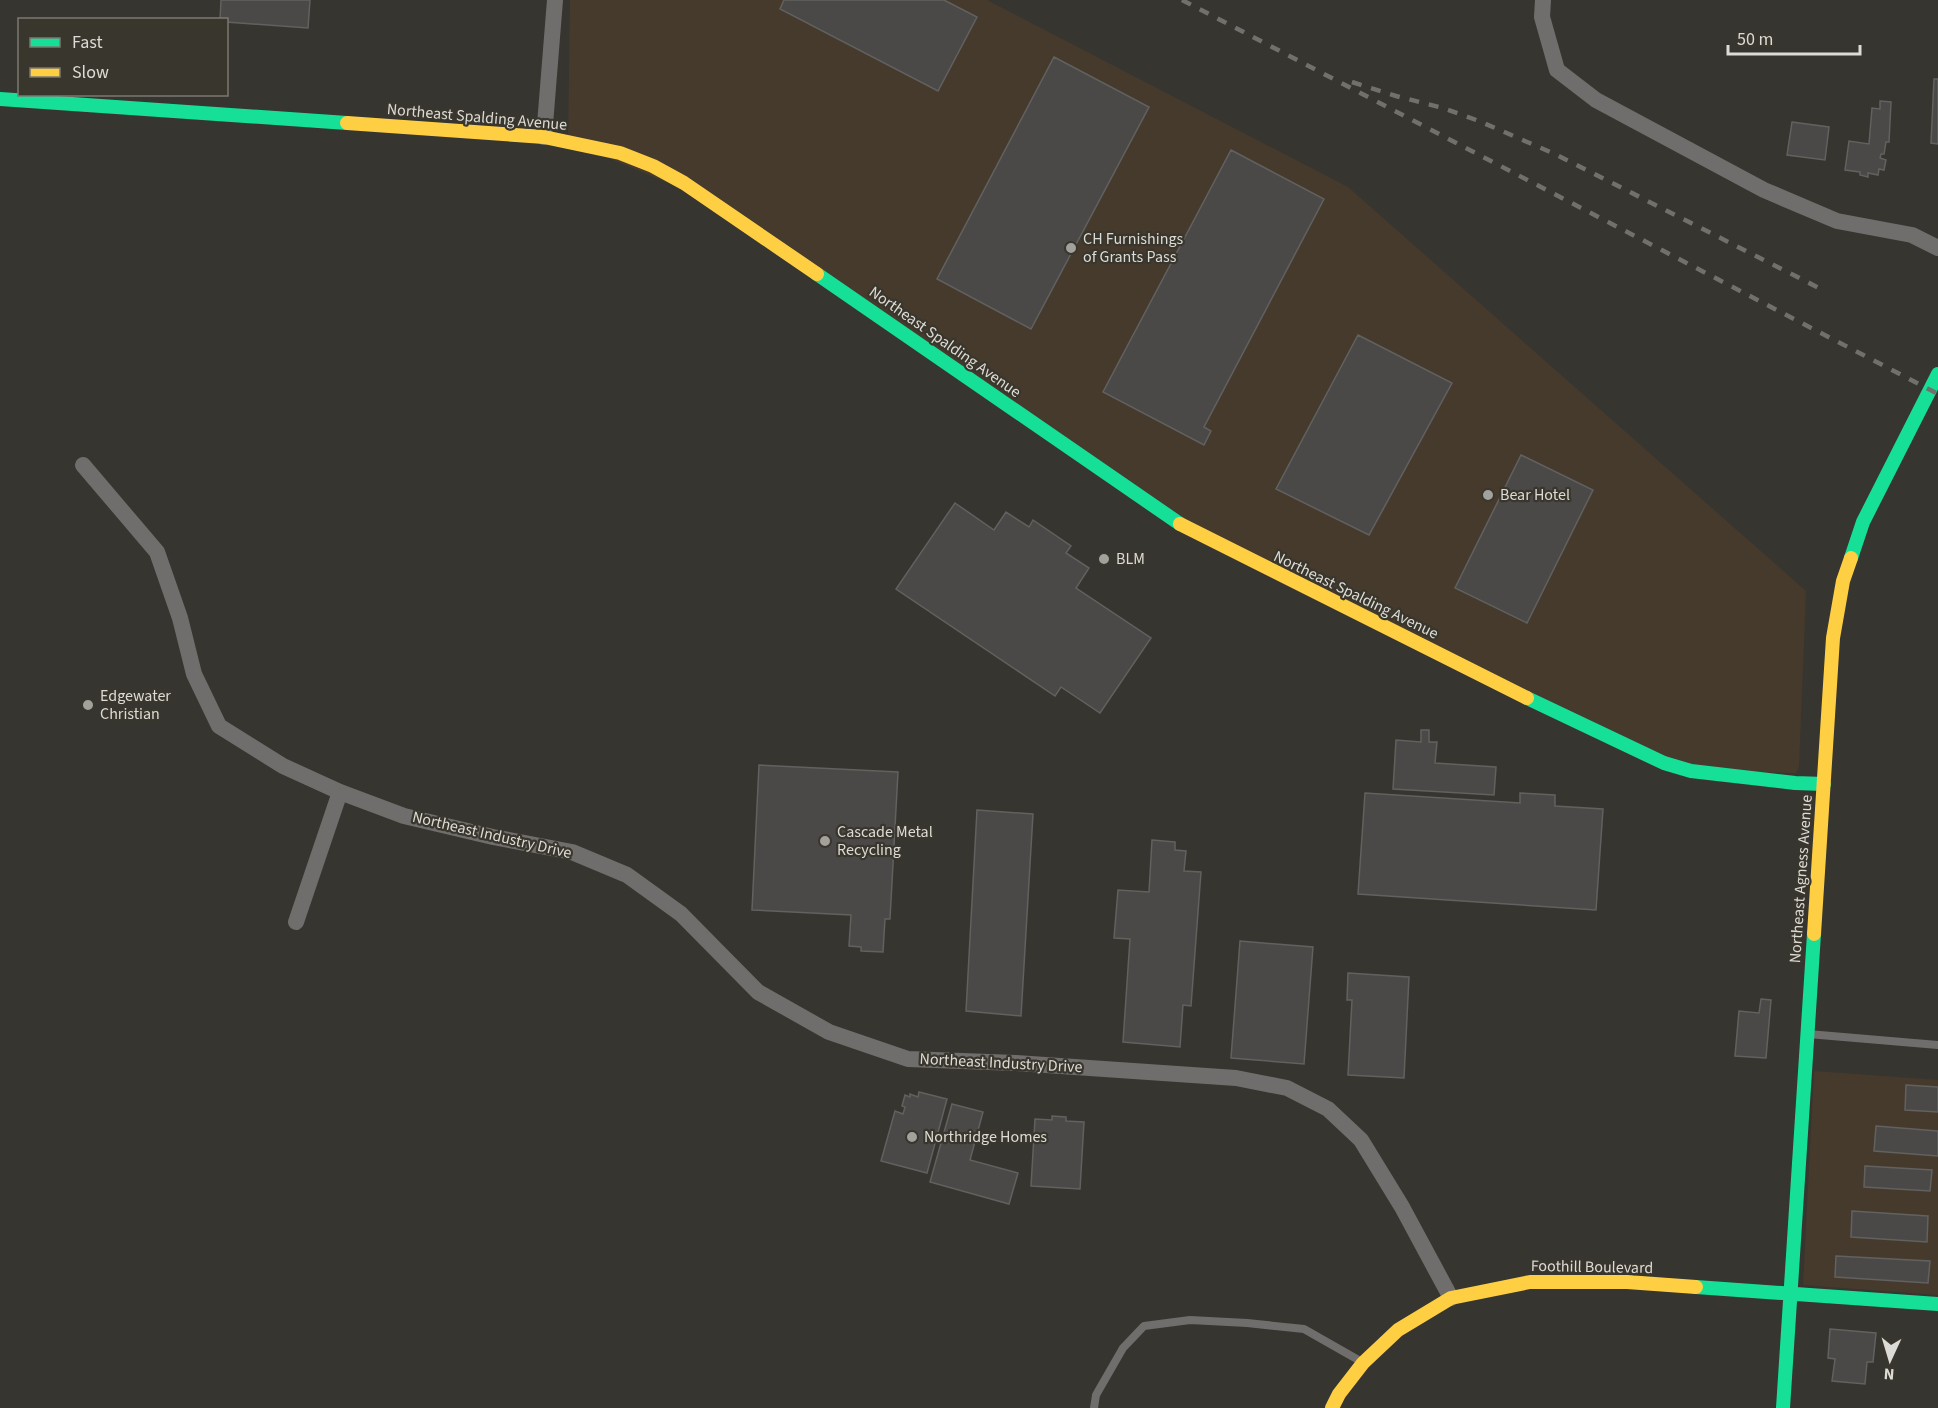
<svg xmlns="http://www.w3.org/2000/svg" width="1938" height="1408" viewBox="0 0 1938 1408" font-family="'Source Sans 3',sans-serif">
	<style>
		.industrial { fill: #463a2d }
		.building { fill: #4a4947; stroke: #616160; stroke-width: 1.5 }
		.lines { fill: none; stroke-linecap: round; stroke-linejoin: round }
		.lane { stroke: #706e6c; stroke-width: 8 }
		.street { stroke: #706e6c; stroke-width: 16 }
		.fast { stroke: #16e098; stroke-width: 14 }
		.slow { stroke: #ffcf43; stroke-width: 14 }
		.rail { stroke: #71706d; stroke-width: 4.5; stroke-dasharray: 10 10; stroke-linecap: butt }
		.poi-dot { fill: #a3a19b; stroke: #39362d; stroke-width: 2 }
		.labels { text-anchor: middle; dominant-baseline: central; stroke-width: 4.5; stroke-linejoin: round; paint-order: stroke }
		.street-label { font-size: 16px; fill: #dddbd5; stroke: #39362d }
		.poi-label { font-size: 16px; fill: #dddbd5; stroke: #39362d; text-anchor: start }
	</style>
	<rect width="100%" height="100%" fill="#363530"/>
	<!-- industrial -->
	<path class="industrial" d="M570 0H987L1348 187 1806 591 1799 767 1796 773 1691 771 1210 541 713 202 568 141Z
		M1814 1071 1938 1080V1295L1803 1285Z"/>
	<!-- building -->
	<path class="building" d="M221 0H310L308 28 226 22V20H220Z
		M784 0H944L977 17 938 91 780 9Z
		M1054 57 1149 107 1031 329 937 279Z
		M1934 79H1938V144L1931 143Z
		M1880 101 1891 102 1889 142H1886L1884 154H1881L1880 158 1886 160 1884 170 1879 169 1878 175 1868 173V177L1860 175V172L1845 170 1849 141 1869 144 1872 108 1880 109Z
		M1792 122 1829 127 1825 160 1787 155Z
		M1231 150 1324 199 1204 427 1211 431 1204 445 1103 392Z
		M1358 335 1452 383 1369 535 1276 489Z
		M1521 455 1593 490 1527 623 1455 588Z
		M955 503 994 530 1006 512 1029 527 1033 520 1071 546 1066 553 1089 568 1076 588 1151 638 1100 713 1061 687 1055 696 896 589Z
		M1421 730H1429V742H1437L1435 763 1496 767 1494 795 1393 789 1396 740 1421 742Z
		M759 765 898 772 890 919H885L883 952 861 951V947L849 946 851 915 752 910Z
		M1365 793 1520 803V793L1555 795V806L1603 809 1596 910 1358 894Z
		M977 810 1033 814 1021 1016 966 1011Z
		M1152 840 1175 842V850L1186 851 1184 871 1201 872 1191 1006 1183 1005 1180 1047 1123 1042 1130 939 1114 938 1118 890 1149 892Z
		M1240 941 1313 947 1304 1064 1231 1058Z
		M1348 973 1409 977 1404 1078 1348 1075 1352 1000H1347Z
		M1761 999 1771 1000 1766 1058 1735 1056 1739 1011 1759 1013Z
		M1906 1085 1938 1087V1112L1905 1110Z
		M919 1092 947 1099 927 1173 881 1161 895 1111 903 1114 905 1107 902 1106 905 1095 910 1097V1094L918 1097Z
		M952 1104 983 1112 970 1160 1018 1173 1009 1204 930 1182Z
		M1052 1116 1066 1117V1121L1084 1122 1080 1189 1031 1186 1035 1119 1052 1120Z
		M1876 1126 1938 1131V1156L1874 1151Z
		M1865 1166 1932 1170 1930 1191 1864 1187Z
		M1852 1211 1928 1216 1927 1242 1851 1237Z
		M1836 1256 1930 1261 1928 1283 1835 1277Z
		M1830 1329 1876 1333 1873 1362H1867L1865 1384 1832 1381 1835 1359 1828 1358Z"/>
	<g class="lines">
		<!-- lane -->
		<path class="lane" d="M1808 1034 1938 1045
			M1094 1408 1096 1395 1123 1348 1144 1326 1190 1320 1247 1323 1304 1329 1362 1362"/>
		<!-- street -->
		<path class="street" d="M1543 0 1542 17 1557 70 1596 100 1764 190 1837 221 1912 235 1938 248
			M544 137 555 0
			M83 465 157 552 180 618 194 674 219 726 283 766 340 792 404 816 493 837 572 852 627 875 681 914 758 992 829 1032 908 1059 1016 1063 1236 1078 1287 1088 1328 1109 1361 1140 1402 1207 1451 1298
			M296 922 340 792"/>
		<!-- fast -->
		<path class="fast" d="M0 99 347 123
			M817 274 1180 524
			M1851 558 1863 522 1938 374
			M1527 698 1664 763 1691 771 1795 783 1824 784
			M1696 1287 1938 1304
			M1783 1408 1814 934"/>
		<!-- slow -->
		<path class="slow" d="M347 123 544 137 620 153 653 166 684 183 817 274
			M1180 524 1527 698
			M1814 934 1833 638 1843 581 1851 558
			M1332 1408 1339 1394 1363 1363 1398 1330 1451 1298 1530 1282H1627L1696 1287"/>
		<!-- rail -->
		<path class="rail" d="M1182 0 1938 394
			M1352 82 1396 96 1443 108 1479 121 1557 155 1819 288"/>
	</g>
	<!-- markers -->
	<g class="poi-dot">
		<circle cx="1071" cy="248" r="6"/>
		<circle cx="1488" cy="495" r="6"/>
		<circle cx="1104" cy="559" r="6"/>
		<circle cx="88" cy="705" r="6"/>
		<circle cx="825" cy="841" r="6"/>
		<circle cx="912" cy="1137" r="6"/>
	</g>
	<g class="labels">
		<!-- street labels -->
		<g class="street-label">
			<text transform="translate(477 117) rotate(5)">Northeast Spalding Avenue</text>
			<text transform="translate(945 342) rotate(35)">Northeast Spalding Avenue</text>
			<text transform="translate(1356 595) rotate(26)">Northeast Spalding Avenue</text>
			<text transform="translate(492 835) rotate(13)">Northeast Industry Drive</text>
			<text transform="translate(1801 879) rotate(-86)">Northeast Agness Avenue</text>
			<text transform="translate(1001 1063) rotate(3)">Northeast Industry Drive</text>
			<text transform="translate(1592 1267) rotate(1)">Foothill Boulevard</text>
		</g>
		<!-- poi labels -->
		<g class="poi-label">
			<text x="1083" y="239">CH Furnishings<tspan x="1083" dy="18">of Grants Pass</tspan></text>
			<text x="1500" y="495">Bear Hotel</text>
			<text x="1116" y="559">BLM</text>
			<text x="100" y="696">Edgewater<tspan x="100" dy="18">Christian</tspan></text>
			<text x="837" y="832">Cascade Metal<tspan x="837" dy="18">Recycling</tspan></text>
			<text x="924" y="1137">Northridge Homes</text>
		</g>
	</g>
	<!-- legend -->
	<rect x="18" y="18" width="210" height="78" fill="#39362d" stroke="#7b7870" stroke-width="1.5"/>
	<rect x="30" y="38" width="30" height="9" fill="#16e098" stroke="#7b7870" stroke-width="1.5"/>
	<text x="72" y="48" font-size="18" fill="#dddbd5">Fast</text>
	<rect x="30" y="68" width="30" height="9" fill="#ffcf43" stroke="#7b7870" stroke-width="1.5"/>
	<text x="72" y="78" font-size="18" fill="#dddbd5">Slow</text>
	<!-- north arrow -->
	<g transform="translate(1890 1360) rotate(184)" stroke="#39362d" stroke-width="4.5" paint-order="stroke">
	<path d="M0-4.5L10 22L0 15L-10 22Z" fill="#dddbd5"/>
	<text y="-9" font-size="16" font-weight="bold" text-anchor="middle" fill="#dddbd5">N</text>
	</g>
	<!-- scale -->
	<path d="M1728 45v9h132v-9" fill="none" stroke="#dddbd5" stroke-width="3"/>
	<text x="1737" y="45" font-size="18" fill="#dddbd5" stroke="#39362d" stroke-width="4.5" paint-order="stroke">50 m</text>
</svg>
